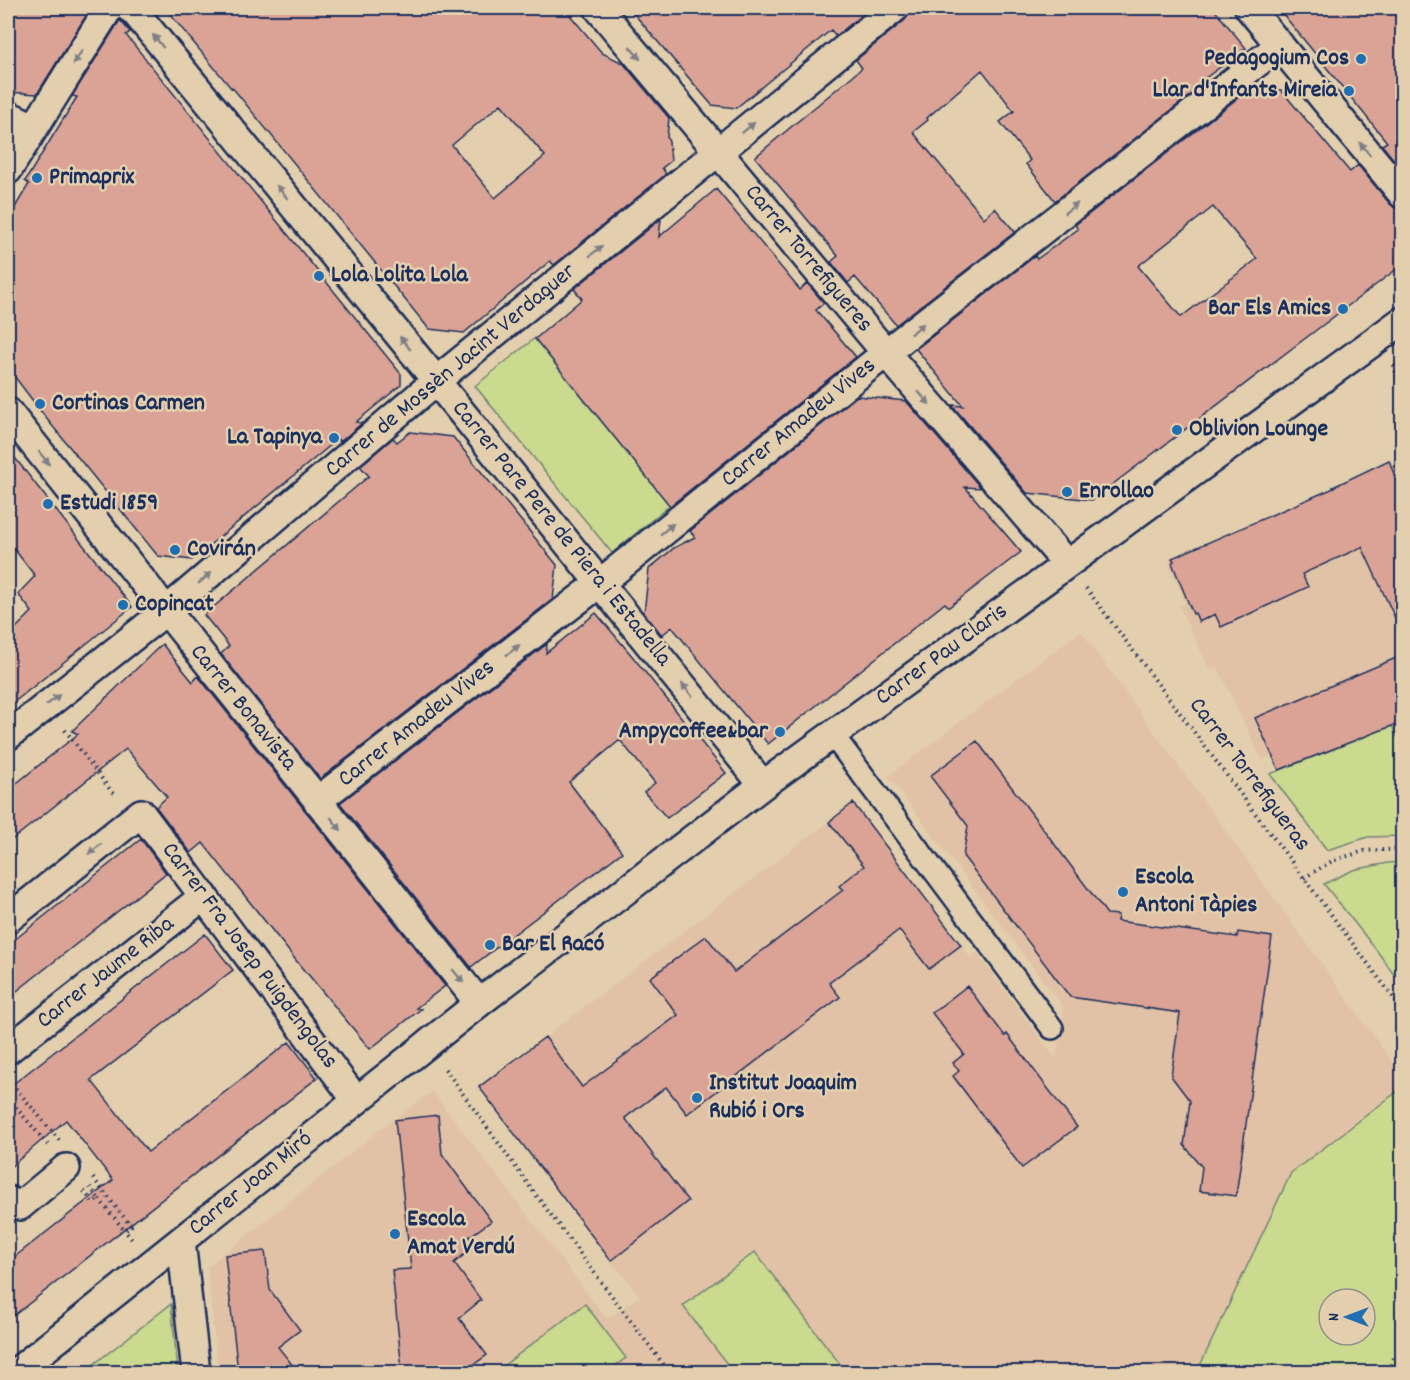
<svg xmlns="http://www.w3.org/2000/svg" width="1410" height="1380" viewBox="0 0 1410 1380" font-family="Dekko,sans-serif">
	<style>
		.built { fill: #e1c2a6 }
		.green { fill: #cbda8e; stroke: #738476; stroke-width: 1.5; fill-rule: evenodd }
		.building { fill: #dba395; stroke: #1b2f5e; stroke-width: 1.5; fill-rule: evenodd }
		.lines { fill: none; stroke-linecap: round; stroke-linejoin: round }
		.pedestrian-casing { stroke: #1b2f5e; stroke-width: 26 }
		.minor-casing { stroke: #1b2f5e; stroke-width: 32 }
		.path { stroke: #1b2f5e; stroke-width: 4; stroke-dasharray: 1.5 4.5; stroke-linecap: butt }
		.pedestrian { stroke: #e3cfad; stroke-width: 21 }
		.minor { stroke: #e3cfad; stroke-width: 27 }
		.oneway { fill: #7f7f86 }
		.poi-dot { fill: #1f6fb2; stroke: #e3cfad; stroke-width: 2 }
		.labels { text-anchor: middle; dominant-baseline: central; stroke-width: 5; stroke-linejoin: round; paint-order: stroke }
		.poi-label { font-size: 24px; font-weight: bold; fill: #1b2f5e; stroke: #e3cfad; text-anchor: start }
		.street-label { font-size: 24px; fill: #1b2f5e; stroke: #e3cfad }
	</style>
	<rect width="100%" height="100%" fill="#e3cfad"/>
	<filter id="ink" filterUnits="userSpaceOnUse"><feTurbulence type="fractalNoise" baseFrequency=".0167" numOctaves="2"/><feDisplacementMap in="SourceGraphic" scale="12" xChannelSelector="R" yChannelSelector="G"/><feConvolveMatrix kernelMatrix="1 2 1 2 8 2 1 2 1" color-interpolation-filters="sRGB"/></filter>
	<g filter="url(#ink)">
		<!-- built -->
		<path class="built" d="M1389 461 1402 497V656L1396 659 1402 675V735L1397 737 1392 726 1272 755 1262 760 1217 667 1210 670 1179 606 1186 603 1169 566H1170L1168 559 1314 497Z
			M1081 631 1402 1075V1088L1291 1173 1197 1372H218L207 1267 376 1133 432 1091 607 1319 640 1296 611 1261 479 1087 853 803 971 958 977 953 1056 1059 1064 1008 888 776Z"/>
		<!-- green -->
		<path class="green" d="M535 338 670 505 612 553 475 386Z
			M1392 726 1397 737 1402 735V836L1368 837 1327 850 1270 774Z
			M1402 862V986L1377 951 1324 884 1353 870 1388 863Z
			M1402 1088V1372H1197L1291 1173ZM1329 1299H1365V1335H1329Z
			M755 1252 846 1372H733L683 1306Z
			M171 1304 178 1372H84Z
			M585 1304 626 1358 606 1372H495Z"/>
		<!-- building -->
		<path class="building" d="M11 8H91L37 94 8 92V11H10Z
			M165 8H564L602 53 623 63 669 118 667 137 669 142 671 161 662 168 665 172V175L554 265 550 261 464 333 429 329 232 87 231 88ZM501 104 545 156 495 198 452 145Z
			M629 8H871L836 36 831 30 736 108 712 105Z
			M910 8H1213L1246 48 1200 82 1206 83 1055 201 1026 164 1030 160 1000 122 1014 111 982 70 927 118 928 120 913 132 984 218 995 208 1015 232 896 325 855 277 848 283 831 262 838 256 755 157 862 68 856 60 905 20 909 14Z
			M1278 8H1402V170L1382 145 1387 142Z
			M120 20 130 32 126 35 401 374V385L356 422 362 423 340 442 338 439 192 560 158 556 46 418 8 368V219L29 184 25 181 77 97 72 96Z
			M1252 87 1281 90 1350 172 1358 165 1390 204 1396 208 1402 209V265L1092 500 1027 493 952 405 963 406 916 349 1035 256 1037 259 1078 229 1075 225ZM1213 207 1257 259 1181 317 1138 266Z
			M716 189 800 290 807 283 824 303 816 310 856 357 670 506 535 339 582 299 574 289 661 219 659 237Z
			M857 396 906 401 981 488 965 487 1021 552 949 607 945 603 768 744 672 627 662 635 644 613 649 569 674 548 695 537 690 531Z
			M410 432 453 437 557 565 553 599 320 779 221 654 229 646 204 615 369 476 360 466 393 438 397 442Z
			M8 449 132 607 8 707V636L32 612 18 594 35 576 8 541Z
			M1389 460 1402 497V633L1362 547 1302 574 1308 587 1221 627 1215 614 1199 622 1195 613 1193 614 1172 563 1174 561 1172 558 1334 488 1333 487Z
			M596 613 633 657 726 773 667 818 644 792 655 783 620 740 569 782 622 852 471 967 340 803 547 644 546 653Z
			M162 644 193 682 198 676 445 986 416 1008 421 1009 370 1049 307 973H306L203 843 191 853 156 807 167 797 126 749 8 843V790L78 734 72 731Z
			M1396 658 1402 675V722L1279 770 1255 718Z
			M977 741 1107 914 1118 915 1117 921 1237 937 1238 932 1272 937 1236 1196 1199 1191 1202 1167 1184 1145 1190 1101 1171 1076 1180 1013 1070 997 963 856 968 826 930 776Z
			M853 803 961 945 929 969 899 930 829 983 840 997 687 1114 666 1087 625 1118 688 1201 611 1261 479 1087 545 1037 582 1087 678 1015 650 978 706 936 734 972 843 890 839 886 864 866 829 822Z
			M141 839 166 873 8 998V945Z
			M205 934 233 970 91 1080 148 1152 289 1042 317 1078 8 1320V1262L113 1180 66 1120 8 1169V1088Z
			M967 986 1005 1036 1007 1034 1077 1127 1022 1168 953 1076 959 1071 953 1063 964 1054 932 1013Z
			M438 1115 442 1154 491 1221 469 1237 475 1246 454 1263 481 1300 459 1318 487 1355 463 1372H422V1370L402 1371 392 1270 411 1269 395 1120Z
			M265 1251 270 1290 300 1330 278 1347 298 1372H238L225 1255Z"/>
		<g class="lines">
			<!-- pedestrian casing -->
			<g class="pedestrian-casing">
				<path id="pedestrian" d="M832 734 1052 1028"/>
			</g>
			<!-- minor casing -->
			<g class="minor-casing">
				<path id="minor" d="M129 8 134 11 425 367 763 785
					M598 8 886 353 1067 564
					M1249 8 1402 194
					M8 115 21 121 31 132
					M8 170 109 8
					M8 412 479 1003
					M8 736 166 611 436 381 895 8
					M317 801 600 583 902 340 1280 45
					M8 919 141 813 356 1100
					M8 1050 204 896
					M8 1200 20 1206 66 1168
					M181 1241 196 1372
					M16 1372 479 1003 763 785 1402 321"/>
			</g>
			<!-- path -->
			<path class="path" d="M1394 365 1399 386 1402 390
				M1086 588 1402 1009
				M65 730 115 796
				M1304 878 1332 861 1364 851 1402 849
				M445 1069 533 1191 669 1372
				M8 1079 59 1140
				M8 1098 48 1145
				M93 1178 131 1226 125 1231 134 1242
				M84 1191 93 1203 99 1199 90 1187
				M99 1199 125 1231
				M1369 1372 1391 1366 1393 1357 1402 1354"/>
			<!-- pedestrian -->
			<use href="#pedestrian" class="pedestrian"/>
			<!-- minor -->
			<use href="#minor" class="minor"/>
		</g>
		<!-- one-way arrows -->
		<defs><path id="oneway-solid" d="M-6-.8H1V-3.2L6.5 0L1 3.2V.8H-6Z" transform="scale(1.5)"/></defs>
		<g class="oneway">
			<use href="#oneway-solid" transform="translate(158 41) rotate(-129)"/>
			<use href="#oneway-solid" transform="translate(635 53) rotate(50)"/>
			<use href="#oneway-solid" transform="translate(78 57) rotate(122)"/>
			<use href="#oneway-solid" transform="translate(748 128) rotate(-39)"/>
			<use href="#oneway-solid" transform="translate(1365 149) rotate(-129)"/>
			<use href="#oneway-solid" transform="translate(282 192) rotate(-129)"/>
			<use href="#oneway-solid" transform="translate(1071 208) rotate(-38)"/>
			<use href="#oneway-solid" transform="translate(596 251) rotate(-39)"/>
			<use href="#oneway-solid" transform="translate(917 329) rotate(-38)"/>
			<use href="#oneway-solid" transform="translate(405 343) rotate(-129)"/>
			<use href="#oneway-solid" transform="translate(924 398) rotate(49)"/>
			<use href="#oneway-solid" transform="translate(44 458) rotate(52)"/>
			<use href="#oneway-solid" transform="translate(667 529) rotate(-39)"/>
			<use href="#oneway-solid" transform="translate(205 578) rotate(-40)"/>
			<use href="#oneway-solid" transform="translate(513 650) rotate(-38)"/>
			<use href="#oneway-solid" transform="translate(687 690) rotate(-129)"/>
			<use href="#oneway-solid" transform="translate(53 700) rotate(-38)"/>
			<use href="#oneway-solid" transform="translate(336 824) rotate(51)"/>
			<use href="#oneway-solid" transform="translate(95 849) rotate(142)"/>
			<use href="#oneway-solid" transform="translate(458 976) rotate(51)"/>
		</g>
	</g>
	<!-- markers -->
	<g class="poi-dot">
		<circle cx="1361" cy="59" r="6"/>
		<circle cx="1349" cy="91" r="6"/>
		<circle cx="37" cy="178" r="6"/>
		<circle cx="319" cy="276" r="6"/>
		<circle cx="1343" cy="309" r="6"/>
		<circle cx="40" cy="404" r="6"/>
		<circle cx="1177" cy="430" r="6"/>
		<circle cx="334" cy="438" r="6"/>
		<circle cx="1067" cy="492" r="6"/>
		<circle cx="48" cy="504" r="6"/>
		<circle cx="175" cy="550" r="6"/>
		<circle cx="123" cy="605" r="6"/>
		<circle cx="780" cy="732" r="6"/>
		<circle cx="1123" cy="892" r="6"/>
		<circle cx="490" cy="945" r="6"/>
		<circle cx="697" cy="1098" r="6"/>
		<circle cx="395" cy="1234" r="6"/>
	</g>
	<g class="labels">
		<!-- poi labels -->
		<g class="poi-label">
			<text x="1349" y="59" text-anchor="end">Pedagogium Cos</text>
			<text x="1337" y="91" text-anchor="end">Llar d'Infants Mireia</text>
			<text x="49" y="178">Primaprix</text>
			<text x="331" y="276">Lola Lolita Lola</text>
			<text x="1331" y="309" text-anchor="end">Bar Els Amics</text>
			<text x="52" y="404">Cortinas Carmen</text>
			<text x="1189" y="430">Oblivion Lounge</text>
			<text x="322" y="438" text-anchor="end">La Tapinya</text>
			<text x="1079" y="492">Enrollao</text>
			<text x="60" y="504">Estudi 1859</text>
			<text x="187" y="550">Covirán</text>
			<text x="135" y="605">Copincat</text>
			<text x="768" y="732" text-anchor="end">Ampycoffee&amp;bar</text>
			<text x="1135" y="878">Escola<tspan x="1135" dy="28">Antoni Tàpies</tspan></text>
			<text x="502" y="945">Bar El Racó</text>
			<text x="709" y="1084">Institut Joaquim<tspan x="709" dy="28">Rubió i Ors</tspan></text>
			<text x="407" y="1220">Escola<tspan x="407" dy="28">Amat Verdú</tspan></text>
		</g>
		<!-- street labels -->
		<g class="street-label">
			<text transform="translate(808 259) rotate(50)">Carrer Torrefigueres</text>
			<text transform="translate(451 371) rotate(-40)">Carrer de Mossèn Jacint Verdaguer</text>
			<text transform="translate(799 423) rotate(-39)">Carrer Amadeu Vives</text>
			<text transform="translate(561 534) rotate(51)">Carrer Pare Pere de Piera i Estadella</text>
			<text transform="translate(942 655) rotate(-36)">Carrer Pau Claris</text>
			<text transform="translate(243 708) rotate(51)">Carrer Bonavista</text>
			<text transform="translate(417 724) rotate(-38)">Carrer Amadeu Vives</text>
			<text transform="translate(1249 775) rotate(53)">Carrer Torrefigueras</text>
			<text transform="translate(249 956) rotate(53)">Carrer Fra Josep Puigdengolas</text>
			<text transform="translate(106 973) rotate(-38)">Carrer Jaume Riba</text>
			<text transform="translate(251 1184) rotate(-39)">Carrer Joan Miró</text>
		</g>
	</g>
	<!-- margin -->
	<rect width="1410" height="1380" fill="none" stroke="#e3cfad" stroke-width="30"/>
	<rect x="15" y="15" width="1380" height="1350" fill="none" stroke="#1b2f5e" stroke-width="2" filter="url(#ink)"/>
	<!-- north arrow -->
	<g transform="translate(1347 1317) rotate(270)"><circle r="28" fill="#e3cfad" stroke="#938f8d" stroke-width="1.5"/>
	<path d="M0-4.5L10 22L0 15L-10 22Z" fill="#1f6fb2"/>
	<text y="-9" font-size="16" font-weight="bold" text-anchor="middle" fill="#1b2f5e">N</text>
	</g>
</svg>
